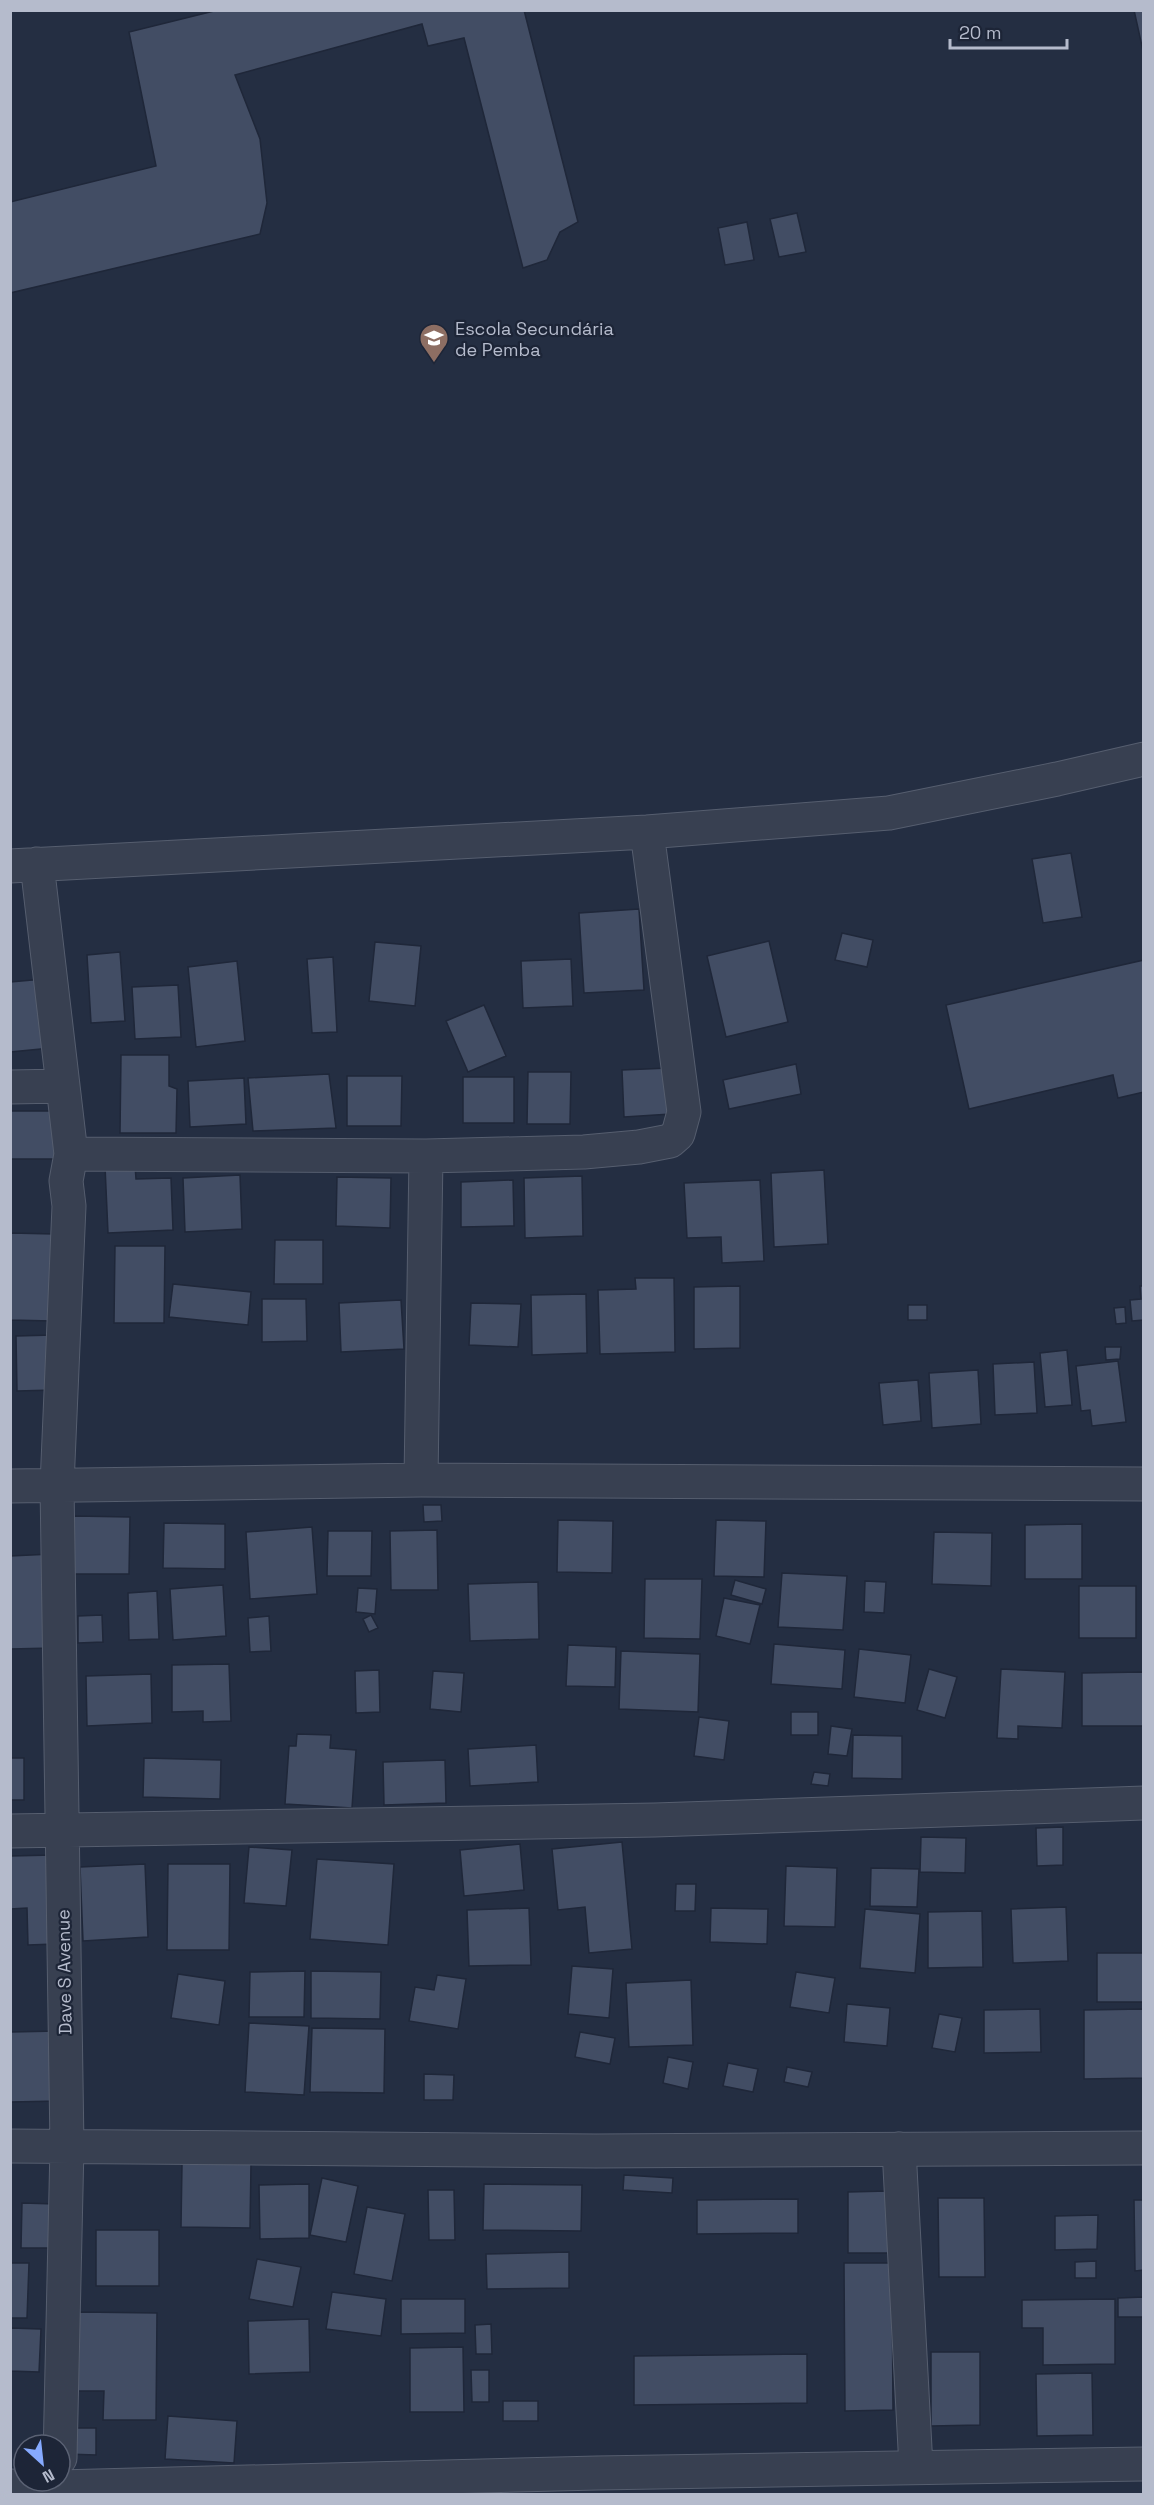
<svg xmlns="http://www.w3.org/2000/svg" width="1154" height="2505" viewBox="0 0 1154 2505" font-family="'Space Grotesk',sans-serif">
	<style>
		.building { fill: #424d64; stroke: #1f2739; stroke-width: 1.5 }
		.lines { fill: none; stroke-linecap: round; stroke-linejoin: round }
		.minor-casing { stroke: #565e6f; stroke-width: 35 }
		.minor { stroke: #384051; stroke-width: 33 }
		.labels { text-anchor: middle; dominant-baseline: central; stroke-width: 4.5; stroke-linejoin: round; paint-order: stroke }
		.poi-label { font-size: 18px; fill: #b5bbcc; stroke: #1d2537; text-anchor: start }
		.street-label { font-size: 18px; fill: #b5bbcc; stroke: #1d2537 }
	</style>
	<rect width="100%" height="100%" fill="#242e42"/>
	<!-- building -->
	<path class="building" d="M218 10H524L578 222 560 232 547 260 523 268 464 38 428 46 422 24 235 75 260 139 267 203 260 234 10 293V202L156 166 129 32Z
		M1134 10H1144V51H1143Z
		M1134 10H1144V51H1143Z
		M797 213 806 252 779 257 770 219Z
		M747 222 754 260 725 265 718 228Z
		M1071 853 1082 917 1043 923 1032 859Z
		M639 909 644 990 584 993 579 913Z
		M842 933 873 940 867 967 835 960Z
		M769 941 788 1022 726 1037 707 956Z
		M375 942 421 946 415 1006 369 1001Z
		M120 952 125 1021 91 1023 87 955Z
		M333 957 337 1032 312 1033 307 959Z
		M571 959 573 1006 523 1008 521 961Z
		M1144 960V1092L1118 1098 1113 1075 969 1109 946 1005Z
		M237 961 245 1041 196 1047 188 967Z
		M44 979 51 1048 10 1052V982Z
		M178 985 181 1037 135 1039 132 987Z
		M484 1005 506 1056 468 1072 446 1021Z
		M121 1055H169V1086L177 1089 176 1133H120Z
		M796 1064 801 1094 729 1109 723 1080Z
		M669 1068 671 1114 624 1117 622 1070Z
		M528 1072H571L570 1124H527Z
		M329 1074 336 1128 253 1131 248 1078Z
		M347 1076H402L401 1126H347Z
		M463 1077H514V1123H463Z
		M244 1078 246 1124 190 1127 188 1081Z
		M10 1111H57V1159H10Z
		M135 1165 136 1179 171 1178 173 1230 108 1233 105 1166Z
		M824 1170 828 1244 774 1247 771 1173Z
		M240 1175 242 1229 185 1232 183 1178Z
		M582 1176 583 1236 525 1238 524 1178Z
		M337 1177 391 1178 390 1228 336 1226Z
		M513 1180 514 1226 461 1227V1182Z
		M760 1180 764 1261 722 1263 721 1237 687 1238 684 1183Z
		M10 1233 54 1234 52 1321 10 1320Z
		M275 1240H323V1284H274Z
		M115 1246H165L164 1323H114Z
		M635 1278H674L675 1352 600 1354 598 1290 636 1289Z
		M173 1284 251 1292 248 1325 169 1317Z
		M740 1286V1348L694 1349V1287Z
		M1140 1286H1144V1320L1132 1321 1130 1300 1141 1299Z
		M586 1294 587 1353 532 1355 531 1295Z
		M262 1299H306L307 1341 262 1342Z
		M401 1300 404 1349 341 1352 339 1303Z
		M471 1303 521 1304 518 1347 469 1345Z
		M908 1305H927V1320H908Z
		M1125 1307 1126 1323 1116 1324 1114 1308Z
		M53 1335 54 1390 17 1391 16 1336Z
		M1105 1347H1121L1120 1359 1106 1360Z
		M1067 1350 1072 1405 1045 1407 1040 1353Z
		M1118 1361 1126 1422 1092 1426 1090 1410 1081 1411 1076 1366Z
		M1034 1362 1037 1413 995 1415 993 1364Z
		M978 1370 981 1424 932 1428 929 1373Z
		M918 1380 921 1421 883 1425 879 1383Z
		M423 1505H441L442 1521 424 1522Z
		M74 1516 130 1517 129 1574H73Z
		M558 1520 613 1521 612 1573 557 1572Z
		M716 1520 766 1521 764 1577 714 1576Z
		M164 1523 225 1524V1569L163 1568Z
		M1082 1524V1579H1025V1525Z
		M312 1527 317 1594 250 1599 246 1532Z
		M437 1530 438 1590H391L390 1531Z
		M328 1531H372L371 1576H327Z
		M934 1532 992 1533 991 1586 932 1584Z
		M52 1554 53 1648 10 1649V1556Z
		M782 1573 847 1576 843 1630 778 1627Z
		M645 1579H702L700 1639 644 1638Z
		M735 1580 766 1589 762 1604 731 1595Z
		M865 1581 886 1582 884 1613 864 1612Z
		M538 1582 539 1639 470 1641 468 1584Z
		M223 1585 226 1636 173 1640 170 1589Z
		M1079 1586H1136V1638H1079Z
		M358 1588 377 1589 375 1614 356 1612Z
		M157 1591 159 1639 129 1640 128 1593Z
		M724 1598 760 1605 750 1644 716 1636Z
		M102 1615 103 1642 78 1643V1616Z
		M371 1615 378 1628 369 1632 363 1619Z
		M269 1616 271 1651 250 1652 248 1618Z
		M774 1644 845 1650 842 1689 771 1684Z
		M568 1645 616 1647 615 1687 566 1686Z
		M859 1649 911 1655 905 1703 854 1697Z
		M621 1651 700 1654 698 1712 619 1709Z
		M229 1664 231 1721 203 1722V1711L172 1712V1665Z
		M929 1669 957 1677 945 1718 917 1710Z
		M1001 1669 1065 1672 1062 1728 1018 1726V1739L997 1738Z
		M379 1670 380 1712 356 1713 355 1671Z
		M433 1671 464 1673 461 1712 430 1709Z
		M1144 1672 1143 1726H1082V1673Z
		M151 1674 152 1723 87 1726 86 1676Z
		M791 1712H818V1735H791Z
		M699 1717 729 1721 724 1760 694 1756Z
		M831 1726 852 1729 847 1756 828 1754Z
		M297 1734 331 1735 330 1748 356 1750 352 1808 285 1804 289 1746H296Z
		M853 1735 902 1736V1779L852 1778Z
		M536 1745 538 1782 470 1786 468 1749Z
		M10 1758H24V1800H10Z
		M144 1758 221 1760 220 1799 143 1797Z
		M445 1760 446 1803 384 1805 383 1762Z
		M814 1772 830 1774 828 1786 811 1784Z
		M1063 1827V1865L1037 1866 1036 1828Z
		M921 1837 966 1838 965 1873 920 1872Z
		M622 1842 632 1949 589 1953 585 1907 558 1910 552 1849Z
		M520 1844 524 1890 464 1896 460 1850Z
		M249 1847 292 1850 286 1906 244 1903Z
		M54 1855 55 1944 28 1945 27 1908 10 1909V1856Z
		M317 1859 394 1864 388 1945 310 1939Z
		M145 1864 148 1937 83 1941 80 1867Z
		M168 1864H230L229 1950H167Z
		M786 1866 837 1868 835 1927 784 1926Z
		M871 1868 919 1869 917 1907 870 1906Z
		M676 1884H696L695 1911H675Z
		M1066 1907 1068 1961 1013 1963 1011 1909Z
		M529 1908 531 1965 469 1966 467 1910Z
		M711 1908 768 1909 767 1944 710 1942Z
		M865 1909 920 1914 915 1973 860 1968Z
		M982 1911 983 1967 928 1968V1912Z
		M1097 1953H1144V2002H1097Z
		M572 1966 613 1969 609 2018 568 2014Z
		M305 1971 304 2017H249L250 1972Z
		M311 1971 381 1972 380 2019 311 2018Z
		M796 1972 835 1978 829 2013 790 2007Z
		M178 1974 225 1981 219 2025 171 2018Z
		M437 1975 466 1979 458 2029 409 2021 415 1987 434 1990Z
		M691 1980 693 2045 629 2047 626 1983Z
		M847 2004 890 2008 887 2046 844 2042Z
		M1040 2009 1041 2052 984 2053V2010Z
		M1144 2009V2078L1084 2079V2010Z
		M939 2014 962 2018 955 2052 932 2048Z
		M249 2023 309 2026 304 2095 245 2092Z
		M312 2028 385 2029 384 2093 310 2092Z
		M58 2031 59 2101 10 2102V2032Z
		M580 2032 615 2038 610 2064 575 2057Z
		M668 2057 693 2062 688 2089 663 2083Z
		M728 2063 758 2069 753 2092 723 2086Z
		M787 2067 812 2072 808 2087 784 2082Z
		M424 2074 454 2075 453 2100H424Z
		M182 2164H251L250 2228 181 2227Z
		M624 2175 673 2178 672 2193 623 2190Z
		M322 2178 358 2186 346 2242 310 2235Z
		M309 2184V2238L260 2239 259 2185Z
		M484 2184 582 2185 581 2231 483 2230Z
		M428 2190H454L455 2240H429Z
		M888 2191V2253H848V2192Z
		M938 2198H984L985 2277H939Z
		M798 2199V2233L697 2234V2200Z
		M1134 2200H1144V2270L1135 2271Z
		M22 2203 56 2204 54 2248H21Z
		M367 2207 405 2214 392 2281 354 2274Z
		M1098 2215 1097 2249 1055 2250V2216Z
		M96 2230H159V2286H96Z
		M569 2252V2288L487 2289 486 2254Z
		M257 2259 301 2267 293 2307 249 2299Z
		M1096 2261V2278H1075V2262Z
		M10 2263H29L27 2318H10Z
		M844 2263H892L893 2410 845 2411Z
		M332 2292 386 2299 381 2336 326 2329Z
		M1144 2297V2317H1118V2298Z
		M401 2299H465V2333L401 2334Z
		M1115 2299V2364L1043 2365V2328H1022V2300Z
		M79 2312 157 2313 156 2420H103L104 2391H78Z
		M309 2319 310 2372 249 2374 248 2321Z
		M491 2324 492 2354H476L475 2325Z
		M10 2328 41 2329 39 2372 10 2371Z
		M463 2347 464 2412H410V2348Z
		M931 2352H980V2425L931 2426Z
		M807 2354V2403L634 2405V2356Z
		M471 2370H489V2402H472Z
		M1092 2373 1093 2435 1037 2436 1036 2374Z
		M503 2401H538V2421H503Z
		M168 2416 237 2421 234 2463 165 2459Z
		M66 2428H96V2455L66 2454Z"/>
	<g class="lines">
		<!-- minor casing -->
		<g class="minor-casing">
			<path id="minor" d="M37 864 71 1154 66 1181 69 1206 57 1485 67 2146 60 2458
				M10 866 647 832 889 813 1057 779 1144 759
				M10 1087 63 1086
				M71 1154 426 1156 584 1152 639 1147 670 1141 678 1134 684 1112 647 832
				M421 1480 426 1156
				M10 1486 421 1480 1144 1484
				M10 1831 655 1820 1144 1803
				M10 2146 596 2151 1144 2148
				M899 2149 916 2467
				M10 2486 59 2487 597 2473 1144 2464"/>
		</g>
		<!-- minor -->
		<use href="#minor" class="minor"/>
	</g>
	<!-- icons -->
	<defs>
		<g id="school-pin" transform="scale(1.5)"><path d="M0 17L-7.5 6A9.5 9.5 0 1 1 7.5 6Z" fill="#8d6e63" stroke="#1d2537"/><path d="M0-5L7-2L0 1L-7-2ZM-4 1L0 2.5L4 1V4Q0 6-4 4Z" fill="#fff"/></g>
	</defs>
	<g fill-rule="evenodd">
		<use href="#school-pin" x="434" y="338"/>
	</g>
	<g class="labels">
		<!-- poi labels -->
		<g class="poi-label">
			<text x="455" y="328">Escola Secundária<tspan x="455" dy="21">de Pemba</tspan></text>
		</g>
		<!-- street labels -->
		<g class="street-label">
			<text transform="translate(64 1972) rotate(-91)">Dave S Avenue</text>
		</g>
	</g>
	<!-- border -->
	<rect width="1154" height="2505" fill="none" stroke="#b5bbcc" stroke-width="24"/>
	<!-- north arrow -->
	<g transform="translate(42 2463) rotate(153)"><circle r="28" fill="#1d2537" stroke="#5a6173" stroke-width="1.5"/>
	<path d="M0-4.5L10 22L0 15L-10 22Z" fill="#86aaff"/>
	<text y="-9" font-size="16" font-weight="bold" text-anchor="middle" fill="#b5bbcc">N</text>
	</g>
	<!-- scale -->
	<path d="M950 39v9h117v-9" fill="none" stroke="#b5bbcc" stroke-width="3"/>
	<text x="959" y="39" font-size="18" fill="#b5bbcc" stroke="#1d2537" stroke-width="4.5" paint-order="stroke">20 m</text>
</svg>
